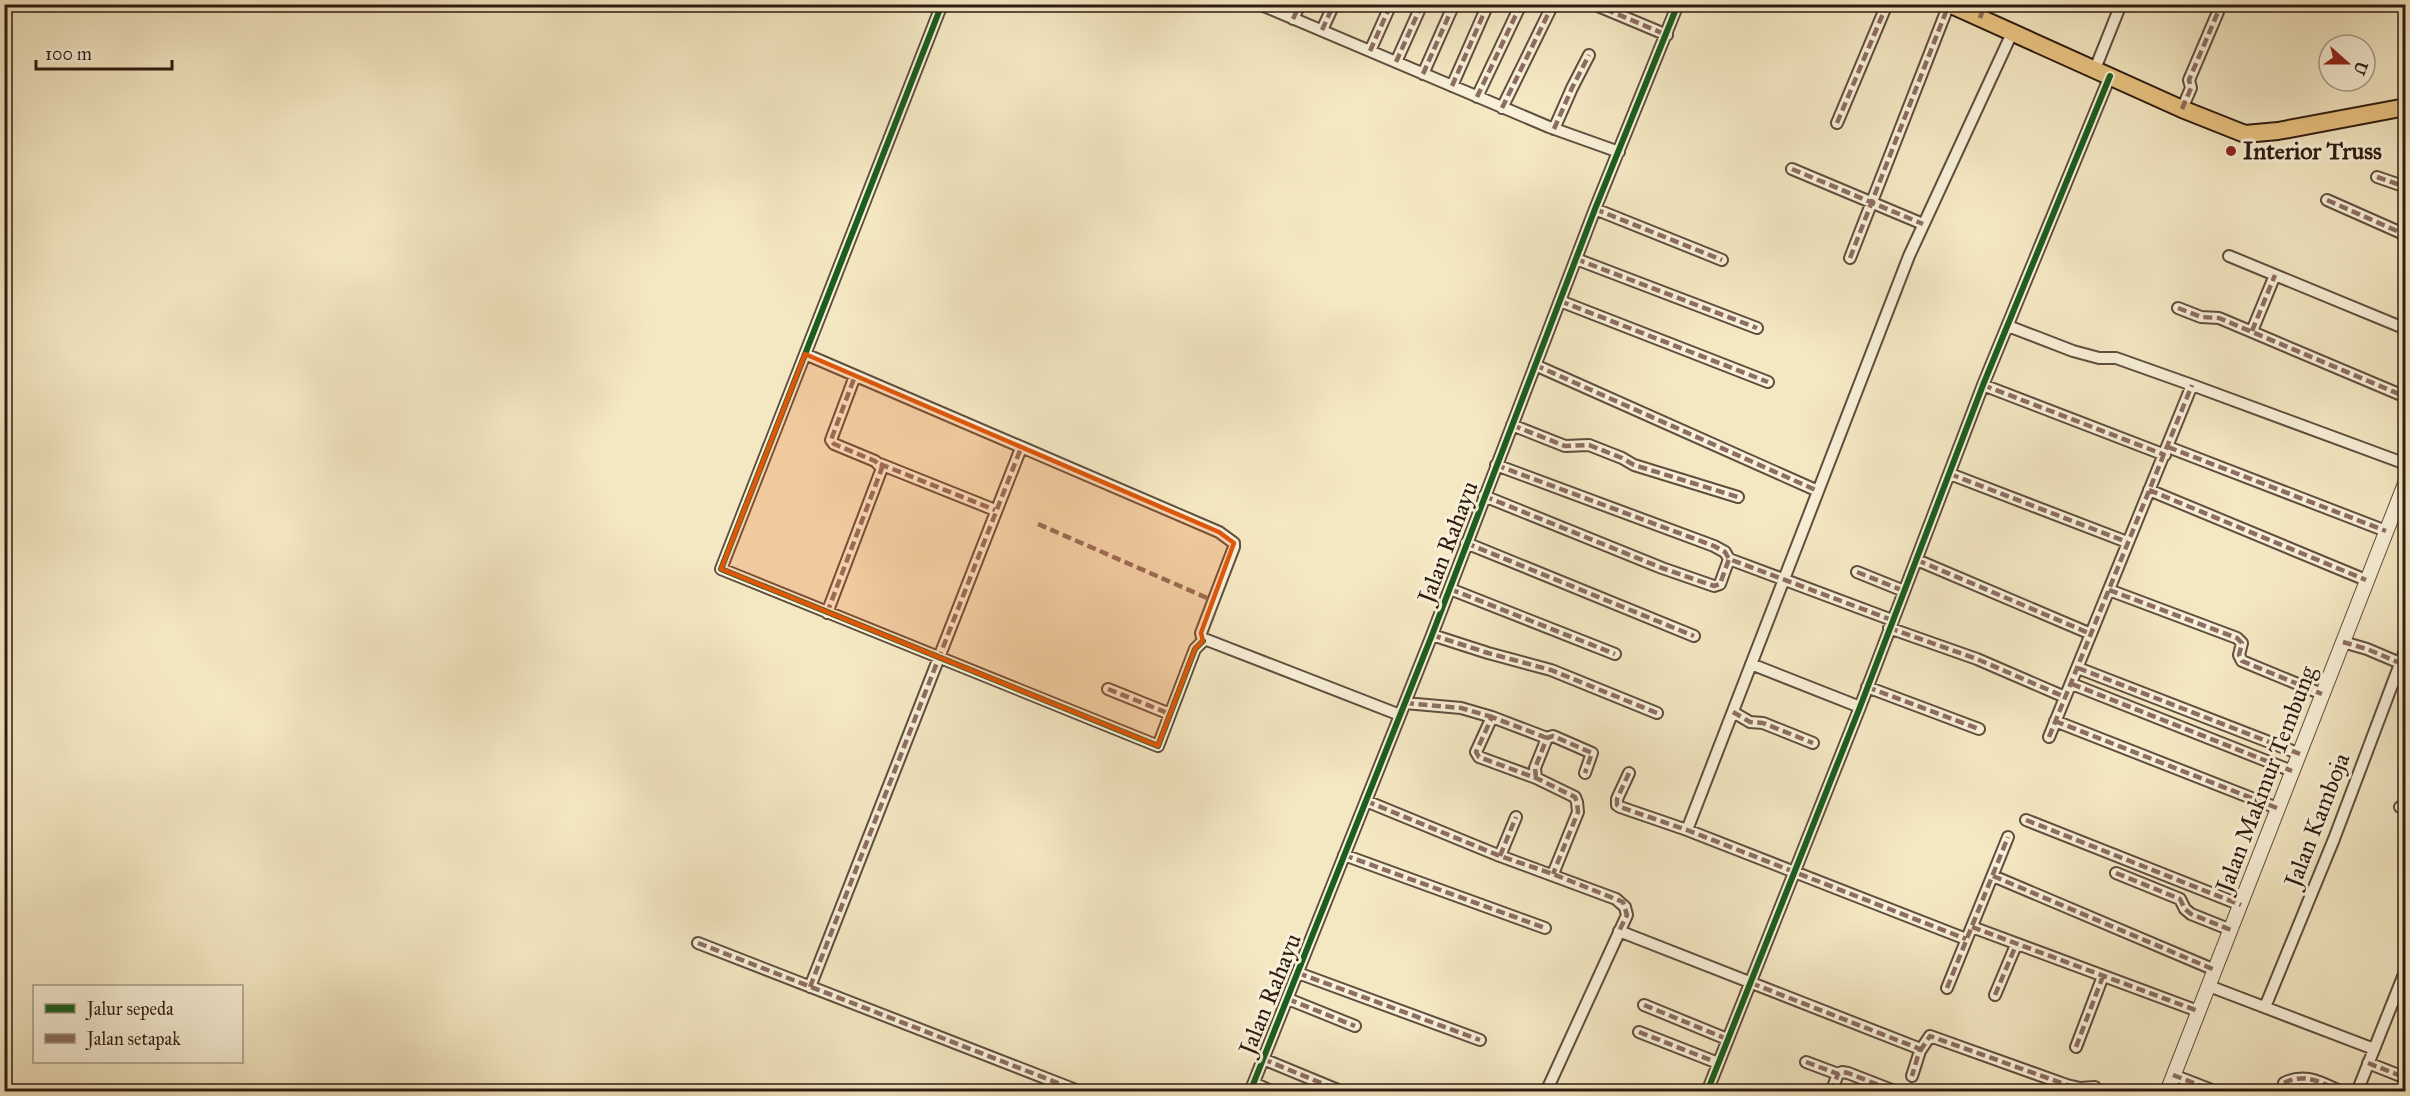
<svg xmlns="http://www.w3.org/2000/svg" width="2410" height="1096" viewBox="0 0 2410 1096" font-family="'IM FELL Great Primer',serif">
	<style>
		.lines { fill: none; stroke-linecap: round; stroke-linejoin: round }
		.minor-casing { stroke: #604e3e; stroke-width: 14 }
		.tertiary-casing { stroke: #604e3e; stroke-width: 16 }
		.primary-casing { stroke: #2e1b11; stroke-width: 20 }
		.minor { stroke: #f8f0d8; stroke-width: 10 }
		.tertiary { stroke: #f8f0d8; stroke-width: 14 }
		.primary { stroke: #eac482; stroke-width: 16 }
		.quiet { stroke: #8d6e63; stroke-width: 4.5; stroke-dasharray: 9 4.5; stroke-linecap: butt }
		.cycleway-casing { stroke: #f8f0d8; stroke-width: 10 }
		.cycleway { stroke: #1b5e20; stroke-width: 6 }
		.marked { fill: #df560c; fill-opacity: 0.2; stroke: #df560c; stroke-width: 4.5; stroke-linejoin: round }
		.poi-dot { fill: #8f2418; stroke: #f8f0d8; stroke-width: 2 }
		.labels { text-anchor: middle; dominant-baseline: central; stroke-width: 6; stroke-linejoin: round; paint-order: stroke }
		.poi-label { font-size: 24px; font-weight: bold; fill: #2e1b11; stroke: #f8f0d8; text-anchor: start }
		.street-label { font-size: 24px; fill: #2e1b11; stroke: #f8f0d8 }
	</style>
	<rect width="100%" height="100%" fill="#f4e8c3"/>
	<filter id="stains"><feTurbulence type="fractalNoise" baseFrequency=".00333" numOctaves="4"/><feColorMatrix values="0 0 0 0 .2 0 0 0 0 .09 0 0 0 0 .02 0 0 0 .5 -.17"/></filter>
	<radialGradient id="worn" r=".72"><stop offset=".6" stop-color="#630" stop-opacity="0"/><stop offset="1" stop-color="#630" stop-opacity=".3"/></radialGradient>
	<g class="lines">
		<!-- minor casing -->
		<g class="minor-casing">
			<path id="minor" d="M942 4 721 569 1158 746 1195 649 1203 641
				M1259 4 1549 127 1619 152
				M1593 4 1667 35
				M1980 18 1985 4
				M1293 19 1300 4
				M1322 30 1334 4
				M1370 51 1391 4
				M1396 62 1422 4
				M2095 69 2121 4
				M1423 74 1454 4
				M1452 86 1488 4
				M1477 97 1521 4
				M1502 108 1553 4
				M2182 109 2191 88 2189 80 2218 12
				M1837 123 1887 4
				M1554 129 1572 88 1589 55
				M1792 169 1923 224
				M2377 177 2406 187
				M2327 200 2406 235
				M1595 209 1722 260
				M2229 256 2406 329
				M1850 258 1949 4
				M1576 259 1757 328
				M1560 301 1768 382
				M2178 308 2201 317 2219 318 2406 397
				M2008 326 2073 351 2099 358H2116L2192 385 2406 464
				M2252 331 2275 275
				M805 354 1219 532 1234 543V547L1201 633 1203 641
				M1535 365 1818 491
				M1983 385 2165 455
				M1512 425 1565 446 1589 445 1622 458 1634 465 1738 497
				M2168 447 2386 531
				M880 464 995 510
				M1496 465 1714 546 1725 552 1729 559
				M1950 474 2127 542
				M2149 490 2366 580
				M1484 496 1662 568 1714 586 1720 584 1729 559 1892 620
				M1466 543 1694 636
				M1917 560 2091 634
				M1857 572 1904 591
				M1450 589 1615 654
				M2109 590 2237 638 2242 643 2239 655 2242 661 2322 694
				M827 613 882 468 875 461 834 444 831 440 855 376
				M1889 628 1977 659 2065 697
				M1432 635 1488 653 1551 670 1657 713
				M1203 641 1207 640 1400 715
				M2343 642 2367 649 2400 663
				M1751 664 1860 707
				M2078 668 2300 754
				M2072 684 2292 771
				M1867 687 1979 729
				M1108 689 1170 714
				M1405 703 1461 708 1492 717
				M1733 712 1750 722 1763 723 1813 743
				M2055 721 2277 808
				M2049 737 2192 385
				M1547 738 1492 717 1476 752 1479 757 1536 778 1575 797 1577 802 1578 812 1553 874
				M1629 773 1617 799V805L1620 807 1687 830 1966 939
				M1536 778 1535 768 1547 738 1553 736 1592 753 1585 773
				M1366 801 1500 856 1616 899 1625 907 1627 915 1546 1092
				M2400 807 2406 809
				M2026 820 2241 905
				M1687 830 1909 256 2012 33
				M1344 855 1545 928
				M1500 856 1516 817
				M2116 873 2180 899 2185 909 2191 914 2231 930
				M1993 876 2215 970
				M1972 927 2198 1011
				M1619 931 1918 1048 1920 1051 1912 1076
				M698 943 1081 1092
				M1298 973 1480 1040
				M2209 986 2374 1049
				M810 987 1021 448
				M1947 988 2008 837
				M1995 995 2016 945
				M1288 999 1355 1026
				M1644 1005 1727 1039
				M2265 1007 2334 839 2406 648
				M1639 1032 1718 1063
				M2076 1047 2103 976
				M1920 1051 1930 1036 2067 1085 2080 1088 2095 1087
				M1263 1059 1343 1092
				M1806 1062 1838 1074 1842 1072 1848 1073 1897 1092
				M2368 1063 2406 1078
				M2173 1075 2217 1092
				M1254 1083 1273 1092
				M2284 1083C2305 1072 2322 1083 2342 1092
				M1250 1092 1432 635 1595 209 1678 4
				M1707 1092 1860 707 1983 385 2110 76
				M1831 1092 1838 1074
				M2357 1092 2406 969"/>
		</g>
		<!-- tertiary casing -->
		<g class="tertiary-casing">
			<path id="tertiary" d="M2167 1092 2406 481"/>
		</g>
		<!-- primary casing -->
		<g class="primary-casing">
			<path id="primary" d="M1949 4 2182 109 2245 134 2278 131 2406 107"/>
		</g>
		<!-- minor -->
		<use href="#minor" class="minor"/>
		<!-- tertiary -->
		<use href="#tertiary" class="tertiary"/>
		<!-- primary -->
		<use href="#primary" class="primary"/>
		<!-- quiet -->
		<path class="quiet" d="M1593 4 1667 35
			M1263 6 1264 4
			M1980 18 1985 4
			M1293 19 1300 4
			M1322 30 1334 4
			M1370 51 1391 4
			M1396 62 1422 4
			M1423 74 1454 4
			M1452 86 1488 4
			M1477 97 1521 4
			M1502 108 1553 4
			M2182 109 2191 88 2189 80 2218 12
			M1837 123 1887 4
			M1554 129 1572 88 1589 55
			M1792 169 1923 224
			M2377 177 2406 187
			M2327 200 2406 235
			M1595 209 1722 260
			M1850 258 1949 4
			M1576 259 1757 328
			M1560 301 1768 382
			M2178 308 2201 317 2219 318 2406 397
			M2252 331 2275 275
			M1535 365 1818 491
			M1983 385 2165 455
			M1512 425 1565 446 1589 445 1622 458 1634 465 1738 497
			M2168 447 2386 531
			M880 464 995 510
			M1496 465 1714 546 1725 552 1729 559
			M1950 474 2127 542
			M2149 490 2366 580
			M1484 496 1662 568 1714 586 1720 584 1729 559 1892 620
			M1038 524 1214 601
			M1466 543 1694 636
			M1917 560 2091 634
			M1857 572 1904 591
			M1450 589 1615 654
			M2109 590 2237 638 2242 643 2239 655 2242 661 2322 694
			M827 613 882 468 875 461 834 444 831 440 855 376
			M1889 628 1977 659 2065 697
			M1432 635 1488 653 1551 670 1657 713
			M2343 642 2367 649 2400 663
			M2078 668 2300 754
			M2072 684 2292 771
			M1867 687 1979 729
			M1108 689 1170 714
			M1405 703 1461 708 1492 717
			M1733 712 1750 722 1763 723 1813 743
			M2055 721 2277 808
			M2049 737 2192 385
			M1547 738 1492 717 1476 752 1479 757 1536 778 1575 797 1577 802 1578 812 1553 874
			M1629 773 1617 799V805L1620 807 1687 830 1966 939
			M1536 778 1535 768 1547 738 1553 736 1592 753 1585 773
			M1366 801 1500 856 1553 874 1623 902 1627 915 1619 931
			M2400 807 2406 809
			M2026 820 2241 905
			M1344 855 1545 928
			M1500 856 1516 817
			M2116 873 2180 899 2185 909 2191 914 2231 930
			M1993 876 2215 970
			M1972 927 2198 1011
			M698 943 1081 1092
			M1298 973 1480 1040
			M2401 980 2406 981
			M1751 983 1920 1049 1912 1076
			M810 987 1021 448
			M1947 988 2008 837
			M1995 995 2016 945
			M1288 999 1355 1026
			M1644 1005 1727 1039
			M1639 1032 1718 1063
			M2076 1047 2103 976
			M1920 1051 1930 1036 2067 1085 2080 1088 2095 1087
			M1263 1059 1343 1092
			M1806 1062 1838 1074 1842 1072 1848 1073 1897 1092
			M2368 1063 2406 1078
			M2173 1075 2217 1092
			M2284 1083C2305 1072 2322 1083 2342 1092
			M1831 1092 1838 1074"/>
		<!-- cycleway casing -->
		<g class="cycleway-casing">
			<path id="cycleway" d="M942 4 721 569 1158 746 1195 649 1203 641
				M1250 1092 1432 635 1595 209 1678 4
				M1707 1092 1860 707 1983 385 2110 76"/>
		</g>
		<!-- cycleway -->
		<use href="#cycleway" class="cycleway"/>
	</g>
	<!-- marked area -->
	<path class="marked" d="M805 354 1219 532 1234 543 1201 633 1203 641 1195 649 1158 746 721 569Z"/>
	<!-- markers -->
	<circle class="poi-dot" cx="2231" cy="151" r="6"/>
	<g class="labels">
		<!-- poi labels -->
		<g class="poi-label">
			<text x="2243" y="151">Interior Truss</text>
		</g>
		<!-- street labels -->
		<g class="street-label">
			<text transform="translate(1448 542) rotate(-69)">Jalan Rahayu</text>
			<text transform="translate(2266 779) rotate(-69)">Jalan Makmur Tembung</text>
			<text transform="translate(2317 820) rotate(-69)">Jalan Kamboja</text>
			<text transform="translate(1270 994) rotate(-68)">Jalan Rahayu</text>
		</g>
	</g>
	<!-- margin -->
	<rect width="2410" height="1096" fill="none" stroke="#f4e8c3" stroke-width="24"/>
	<rect x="6" y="6" width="2398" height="1084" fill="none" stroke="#2e1b11" stroke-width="3"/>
	<rect x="12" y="12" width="2386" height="1072" fill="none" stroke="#2e1b11" stroke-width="1.5"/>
	<!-- legend -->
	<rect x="33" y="985" width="210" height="78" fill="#f8f0d8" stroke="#a79b88" stroke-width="1.5"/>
	<rect x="45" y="1004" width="30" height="9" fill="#1b5e20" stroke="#a79b88" stroke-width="1.5"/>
	<text x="87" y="1015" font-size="18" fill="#2e1b11">Jalur sepeda</text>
	<rect x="45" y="1034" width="30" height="9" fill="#8d6e63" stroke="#a79b88" stroke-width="1.5"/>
	<text x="87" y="1045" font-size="18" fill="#2e1b11">Jalan setapak</text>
	<!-- north arrow -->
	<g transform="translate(2347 63) rotate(111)"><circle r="28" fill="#f8f0d8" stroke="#a79b88" stroke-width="1.5"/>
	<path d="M0-4.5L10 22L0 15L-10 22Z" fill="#8f2418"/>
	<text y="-9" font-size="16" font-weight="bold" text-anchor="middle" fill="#2e1b11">U</text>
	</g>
	<!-- scale -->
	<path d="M36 60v9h136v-9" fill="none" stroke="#2e1b11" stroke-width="3"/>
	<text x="45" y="60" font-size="18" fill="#2e1b11" stroke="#f8f0d8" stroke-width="4.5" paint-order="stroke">100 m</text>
	<rect width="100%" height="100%" filter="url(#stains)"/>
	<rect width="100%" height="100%" fill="url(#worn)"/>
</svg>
